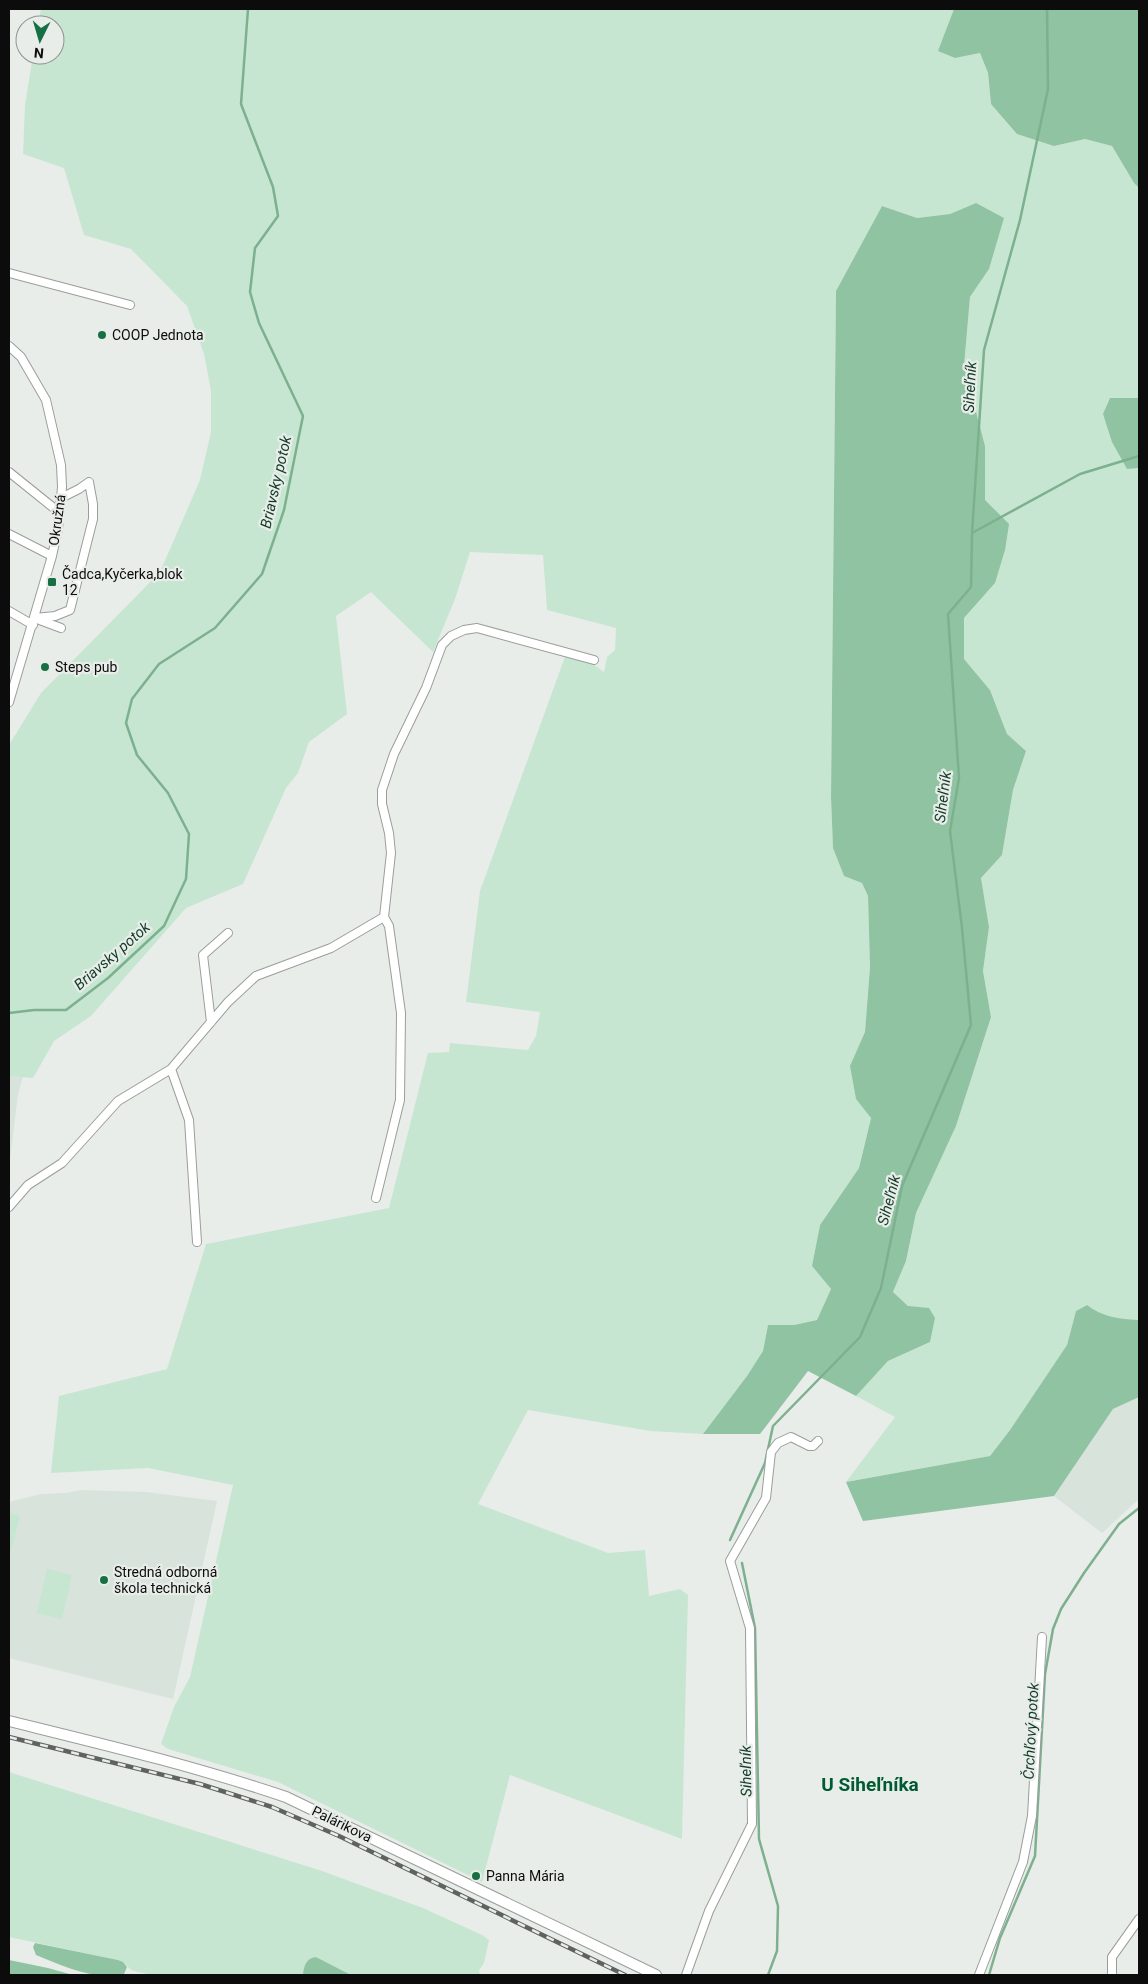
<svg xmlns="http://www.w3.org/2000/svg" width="1148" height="1984" viewBox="0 0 1148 1984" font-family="Roboto,sans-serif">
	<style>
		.built { fill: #d7e3db }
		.green { fill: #c7e6d1 }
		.forest { fill: #90c3a2 }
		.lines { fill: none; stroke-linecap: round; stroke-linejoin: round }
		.stream { stroke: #7db08f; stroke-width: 2.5 }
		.minor-casing { stroke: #9a9e9b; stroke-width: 10 }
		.secondary-casing { stroke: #9a9e9b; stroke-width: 12 }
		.minor { stroke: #fff; stroke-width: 8 }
		.secondary { stroke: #fff; stroke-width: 10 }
		.rail-casing { stroke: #5f6260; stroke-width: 4.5 }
		.rail { stroke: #e8edea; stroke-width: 2.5; stroke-dasharray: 8; stroke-linecap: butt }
		.poi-dot { fill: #167044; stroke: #e8edea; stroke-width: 2 }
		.labels { text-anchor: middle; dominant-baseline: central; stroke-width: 4.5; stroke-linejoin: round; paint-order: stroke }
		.poi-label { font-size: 14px; fill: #0b0c0b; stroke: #e8edea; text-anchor: start }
		.street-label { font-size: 14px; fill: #0b0c0b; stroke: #e8edea }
		.water-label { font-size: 15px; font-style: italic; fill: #133c26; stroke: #e8edea }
		.district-label { font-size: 19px; font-weight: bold; fill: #005b33; stroke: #e8edea }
	</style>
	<rect width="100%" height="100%" fill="#e8edea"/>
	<!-- built -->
	<path class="built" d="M9 1076 23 1077 18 1094 9 1168Z
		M1139 1397V1499L1102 1533 1054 1496 1113 1409Z
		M81 1490 146 1492 217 1501 173 1699 9 1658V1502L41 1494 66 1493Z"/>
	<!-- green -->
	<path class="green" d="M41 9H954L939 51 955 58 980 53 988 73 991 104 1054 146 1085 139 1112 146 1134 183 1139 188V398H1110L1127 469 1139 468V1320C1120 1319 1102 1317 1087 1305L1076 1311 1067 1345 1010 1430 990 1456 846 1482 895 1417 856 1396 888 1361 930 1342 908 1306 893 1292 906 1261 916 1213 956 1126 991 1017 983 971 989 927 981 878 1002 855 1013 790 1026 751 1007 734 990 690 964 659V618L995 583 985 500V446L964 366 970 297 989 269 976 203 950 214 917 218 882 206 836 291 831 797 833 848 844 876 862 883 868 896 870 967 865 1032 851 1066 856 1099 871 1117 859 1168 820 1225 812 1266 831 1289 817 1320 794 1325H768L763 1351 747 1376 703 1434 650 1431 528 1410 478 1504 608 1553 645 1550 649 1596 680 1589 688 1595 682 1839 510 1775 482 1882 278 1782 168 1749 161 1744 174 1707 190 1677 233 1485 148 1468 51 1473 59 1396 167 1369 206 1244 389 1208 428 1053 449 1052 450 1043 528 1050 536 1036 540 1012 466 1002 480 891 566 654 593 664 604 672 607 657 615 650 616 628 547 610 543 555 470 552 455 599 433 652 371 592 336 616 347 714 309 742 298 773 286 788 243 884 186 908 91 1016 54 1041 33 1078 9 1076V745L41 693 160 572 200 480 211 432V391L204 354 187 306 131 249 84 235 64 168 23 154 25 105 33 55H55V25H38Z
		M9 1513 20 1516 10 1554H9Z
		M47 1569 72 1575 62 1619 37 1613Z
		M9 1772 322 1871 423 1908 482 1935 489 1940 484 1963 479 1970 480 1975H351L316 1957 303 1975H151L131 1970 123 1962 118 1960 9 1937Z"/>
	<!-- forest -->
	<path class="forest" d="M954 9H1139V188L1134 183 1112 146 1085 139 1054 146 1017 134 991 104 988 73 980 53 955 58 938 51Z
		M976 203 1004 218 989 269 970 297 964 366 985 446V500L1009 524 1005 550 995 583 964 618V659L990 690 1007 734 1026 751 1013 790 1002 855 981 878 989 927 983 971 991 1017 956 1126 916 1213 906 1261 893 1292 908 1306 929 1308 935 1318 930 1342 888 1361 856 1396 808 1371 760 1434H703L747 1376 763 1351 768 1325H794L817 1320 831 1289 812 1266 820 1225 859 1168 871 1118 856 1099 850 1066 865 1032 870 967 868 896 862 883 844 876 833 848 831 797 836 291 882 206 917 218 950 214Z
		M1110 398H1139V468L1127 469 1112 442 1103 414Z
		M1087 1305C1102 1317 1120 1319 1139 1320V1397L1113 1409 1054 1496 863 1521 846 1482 990 1456 1010 1430 1067 1345 1076 1311Z
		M35 1943 118 1960 123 1962 127 1967 124 1974C94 1981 63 1966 36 1955L33 1947Z
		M316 1957 351 1975H303C304 1966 306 1958 316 1957Z
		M9 1960 48 1968 73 1975H9Z"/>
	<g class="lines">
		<!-- stream -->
		<path class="stream" d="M972 533 1080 474 1139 456
			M9 1013 34 1010H66L108 978 164 926 186 879 189 834 168 793 137 755 126 723 132 699 159 664 215 628 262 574 284 510 303 416 259 323 250 292 255 248 278 216 273 187 241 104 248 9
			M730 1540 765 1463 773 1426 860 1337 881 1288 902 1186 971 1025 962 928 950 831 959 778 948 614 971 587 972 533 984 350 1020 220 1048 89 1047 9
			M742 1563 755 1628 759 1839 778 1906 777 1951 768 1975
			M989 1975 1000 1938 1035 1856 1045 1674 1053 1629 1061 1609 1084 1573 1119 1524 1139 1508"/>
		<!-- minor casing -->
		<g class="minor-casing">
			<path id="minor" d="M9 273 130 305
				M9 346 21 357 46 400 61 465 62 487 58 529 52 556 9 702
				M9 472 60 513
				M9 534 52 556
				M9 611 33 625
				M35 618 55 616 70 610 93 519V504L89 482 79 489 61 498
				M37 619 61 628
				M384 917 391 853 389 833 382 804V790L394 754 426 688 442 645 451 636 464 630 477 628 594 660
				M211 1022 203 955 228 933
				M171 1069 189 1120 197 1242
				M9 1207 28 1185 62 1163 118 1101 171 1069 228 1002 256 976 331 948 384 917 389 926 401 1013 400 1100 376 1198
				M686 1975 709 1911 752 1824 750 1628 730 1561 766 1498 771 1452 778 1443 791 1437 809 1446H813L818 1441
				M979 1975 1023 1862 1032 1816 1042 1637
				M1112 1975V1957L1139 1919"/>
		</g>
		<!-- secondary casing -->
		<g class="secondary-casing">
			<path id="secondary" d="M9 1721C102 1744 195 1766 286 1797L656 1975"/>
		</g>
		<!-- minor -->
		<use href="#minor" class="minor"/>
		<!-- secondary -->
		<use href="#secondary" class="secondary"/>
		<!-- rail casing -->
		<g class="rail-casing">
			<path id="rail" d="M9 1737 200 1784 272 1807 339 1836 625 1975"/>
		</g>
		<!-- rail -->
		<use href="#rail" class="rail"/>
	</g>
	<!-- markers -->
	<g class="poi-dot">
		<circle cx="102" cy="335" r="5"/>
		<rect x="47" y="577" width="10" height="10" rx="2.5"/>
		<circle cx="45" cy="667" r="5"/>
		<circle cx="104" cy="1580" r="5"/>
		<circle cx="476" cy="1876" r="5"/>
	</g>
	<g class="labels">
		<!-- poi labels -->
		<g class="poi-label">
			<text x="112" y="335">COOP Jednota</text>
			<text x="62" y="574">Čadca,Kyčerka,blok<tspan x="62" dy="16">12</tspan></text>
			<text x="55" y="667">Steps pub</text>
			<text x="114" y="1572">Stredná odborná<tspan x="114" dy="16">škola technická</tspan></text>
			<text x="486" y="1876">Panna Mária</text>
		</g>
		<!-- street labels -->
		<g class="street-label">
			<text transform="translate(57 520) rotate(-82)">Okružná</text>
			<text transform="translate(342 1824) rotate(26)">Palárikova</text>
		</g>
		<!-- water labels -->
		<g class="water-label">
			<text transform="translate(970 387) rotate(-87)">Siheľník</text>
			<text transform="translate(276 482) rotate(-77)">Briavsky potok</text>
			<text transform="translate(943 797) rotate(-83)">Siheľník</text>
			<text transform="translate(112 956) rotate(-41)">Briavsky potok</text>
			<text transform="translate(889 1200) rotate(-75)">Siheľník</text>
			<text transform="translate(1031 1731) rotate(-87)">Črchľový potok</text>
			<text transform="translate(746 1771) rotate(-91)">Siheľník</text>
		</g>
		<!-- district labels -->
		<g class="district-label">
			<text x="870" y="1784">U Siheľníka</text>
		</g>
	</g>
	<!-- border -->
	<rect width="1148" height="1984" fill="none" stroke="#0b0c0b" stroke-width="20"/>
	<!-- north arrow -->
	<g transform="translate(40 40) rotate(185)"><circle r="24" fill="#e8edea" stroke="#909391"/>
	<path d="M0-4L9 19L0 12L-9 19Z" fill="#167044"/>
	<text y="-8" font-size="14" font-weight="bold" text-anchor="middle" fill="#0b0c0b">N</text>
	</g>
</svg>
